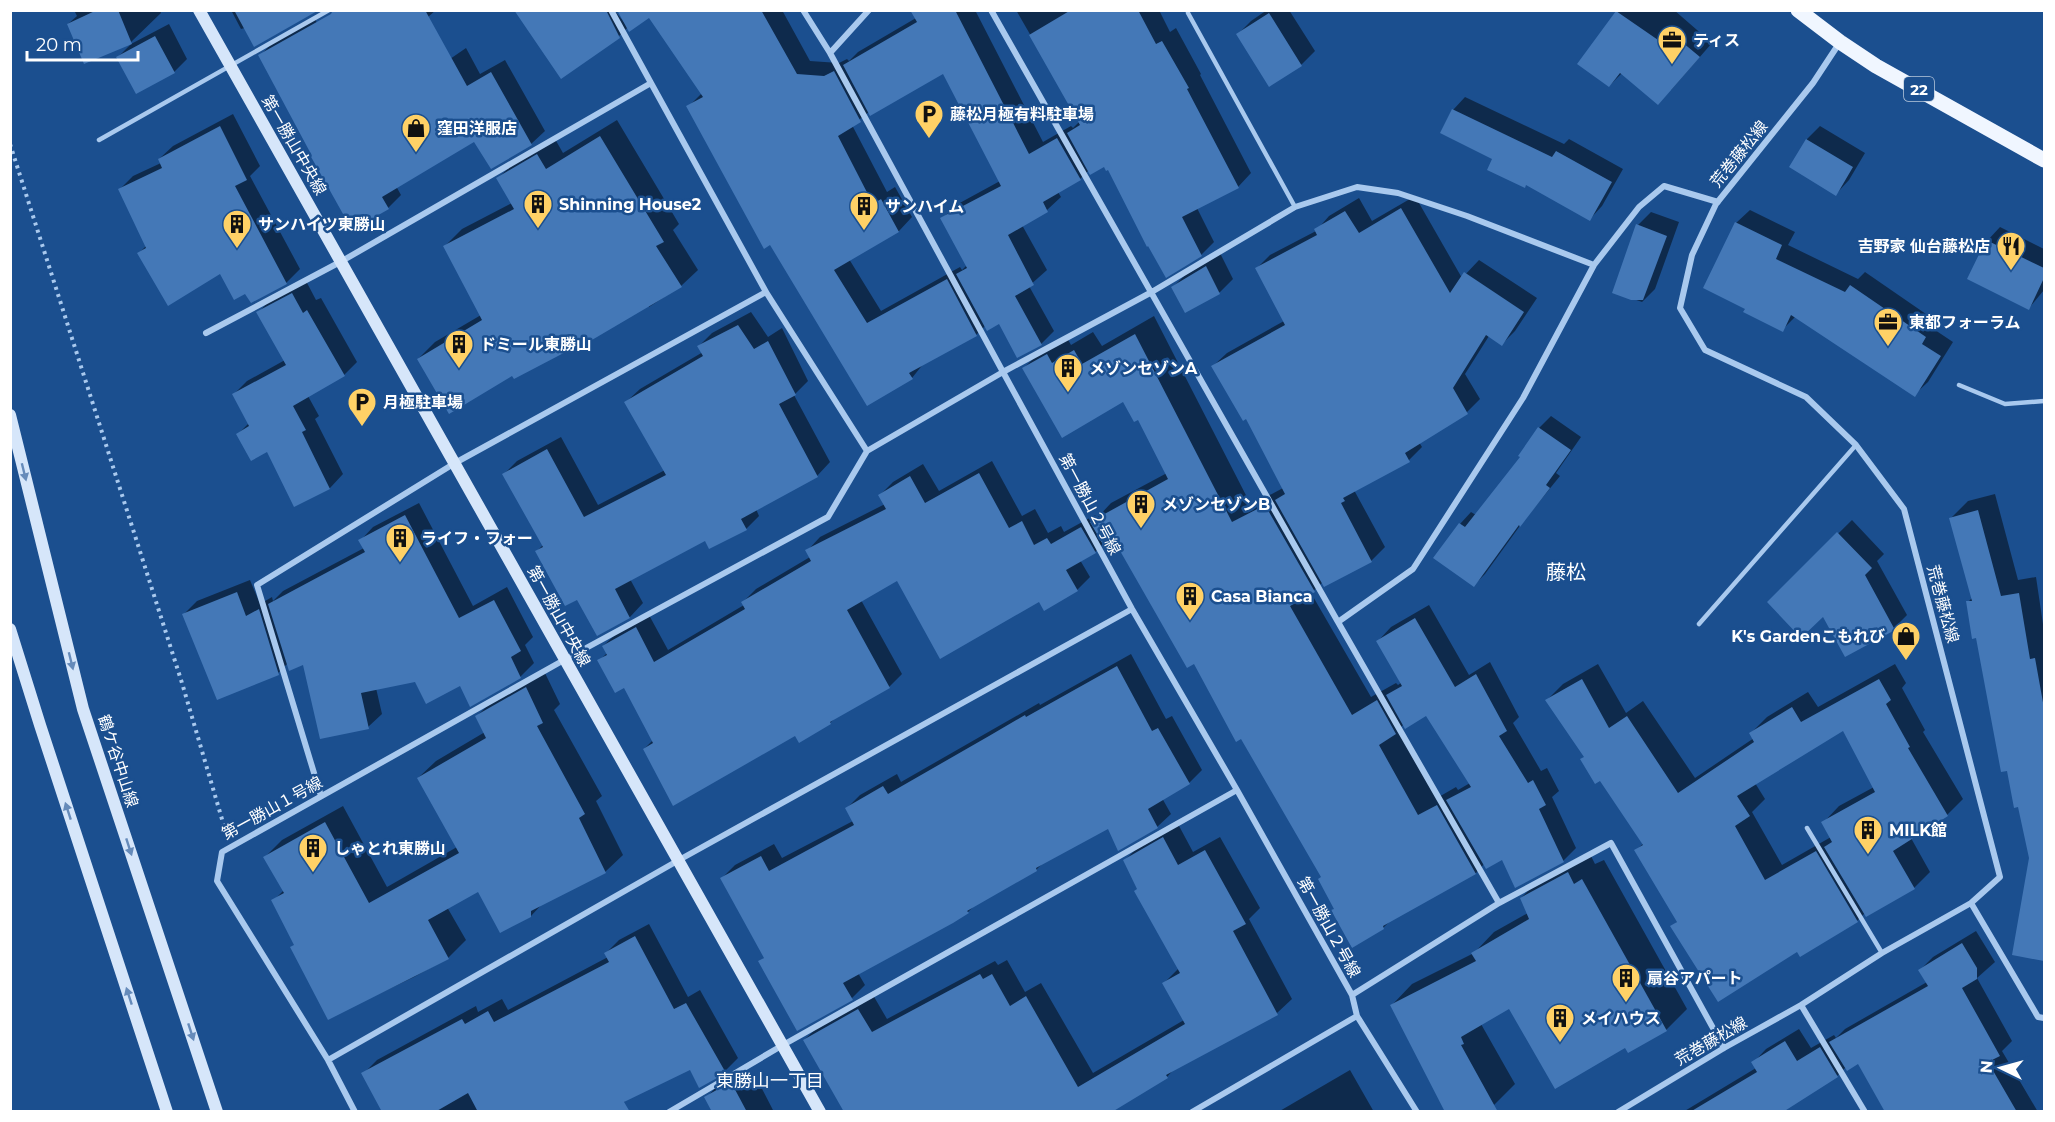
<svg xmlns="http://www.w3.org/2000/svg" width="2055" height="1122" viewBox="0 0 2055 1122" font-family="Montserrat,'Noto Sans JP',sans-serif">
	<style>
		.shadow { fill: #0007; fill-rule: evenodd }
		.building { fill: #4478b7 }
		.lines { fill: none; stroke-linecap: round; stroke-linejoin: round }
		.path { stroke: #a9c9ee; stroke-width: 4; stroke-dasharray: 3 4.5; stroke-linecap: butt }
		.lane { stroke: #a9c9ee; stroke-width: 4.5 }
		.street { stroke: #a9c9ee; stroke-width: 6 }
		.secondary { stroke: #d6e6fa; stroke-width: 12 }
		.primary { stroke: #f0f6ff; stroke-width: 15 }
		.oneway { fill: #668bba }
		.labels { text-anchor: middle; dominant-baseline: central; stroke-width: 5; stroke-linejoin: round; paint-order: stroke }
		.shield { fill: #1b4f8f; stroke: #bbcadd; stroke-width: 1.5 }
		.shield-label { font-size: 15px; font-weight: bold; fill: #fff }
		.poi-label { font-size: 16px; font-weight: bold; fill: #fff; stroke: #1b4f8f; text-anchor: start }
		.street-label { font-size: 16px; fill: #fff; stroke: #1b4f8f }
		.neighbourhood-label { font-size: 18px; fill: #fff; stroke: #1b4f8f }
		.quarter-label { font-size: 20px; fill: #fff; stroke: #1b4f8f }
	</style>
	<rect width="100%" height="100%" fill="#1b4f8f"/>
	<!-- shadow -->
	<path class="shadow" d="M74 10H160L161 13 131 42 85 62 68 24 77 16Z
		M231 10H307L241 29Z
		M385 10H436L354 82 376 110 466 48 480 74 505 60 545 131 531 144 475 140 396 186 401 195 388 208 313 154 260 56 273 42 315 19 327 43Z
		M524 10H614L628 27 615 40Z
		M631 10H782L810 61 839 63 847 59 849 61 858 52 916 18 912 10H975L1043 142 1071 126 1073 128 1080 121 1016 10H1159L1170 32 1176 28 1201 74 1200 75 1251 173 1238 187 1197 208 1214 242 1201 255 1108 167 1104 165 1089 170 1080 179 1058 192 1061 197 1047 210 1022 225 1047 270 1029 286 1054 331 1041 344 999 322 985 326 976 335 924 363 912 378 688 107 702 93 650 16ZM944 72 1000 181 956 205 942 219 967 265 962 270 960 267 881 311 849 259 899 231 912 217 895 187 887 192 852 125 869 112Z
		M1267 10H1289L1315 51 1302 64 1270 85 1238 34 1251 21Z
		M1618 10H1674L1712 43 1671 90 1622 73 1609 86 1579 64Z
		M169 24 187 59 174 72 118 57 131 44Z
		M1465 97 1564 144 1569 139 1623 169 1602 206 1590 219 1494 158 1453 110Z
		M233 114 260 166 250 176 300 269 286 283 251 301 246 292 221 272 139 253 146 246 120 189 133 176 161 163 159 159 173 146Z
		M617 120 679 224 673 230 698 270 681 286 649 307 648 305 580 343 513 374 418 359 435 342 481 315 445 246 462 229 512 203 498 178 515 162 555 139 563 153Z
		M1820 126 1865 153 1849 180 1836 194 1791 167 1807 139Z
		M1415 196 1462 278 1479 260 1537 298 1515 331 1502 344 1489 336 1465 374 1480 399 1467 412 1419 442 1422 447 1409 460 1354 490 1385 547 1371 561 1325 585 1323 582 1311 593 1371 697 1396 683 1398 685 1402 682 1378 641 1391 627 1429 605 1469 675 1490 662 1519 717 1513 723 1541 771 1547 768 1559 791 1552 797 1576 848 1563 861 1503 858 1484 864 1476 873 1392 919 1383 928 1335 909 1322 877 1242 737 1116 540 1104 543 1095 552 1080 560 1090 577 1077 590 1039 600 898 579 861 600 902 674 889 687 837 716 830 723 796 734 644 749 653 740 624 686 599 661 607 653 603 646 617 633 649 615 668 650 744 605 743 602 756 589 810 557 807 551 820 537 885 504 880 495 893 482 923 464 939 491 992 461 1022 516 1035 509 1048 533 1061 526 1064 532 1095 515 1097 518 1111 503 1167 473 1139 418 1124 400 1024 368 1043 349 1066 336 1071 345 1093 332 1102 346 1154 316 1251 505 1283 488 1247 417 1213 366 1227 353 1284 321 1257 268 1270 255 1316 231 1329 216 1359 198 1372 221ZM1427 714 1470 783 1458 790 1456 787 1437 798 1399 729 1404 724Z
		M1750 210 1795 232 1788 245 1858 279 1865 272 1939 323 1935 330 1953 342 1928 382 1914 395 1796 316 1782 330 1736 223Z
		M1651 212 1679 222 1655 289 1642 302 1614 292 1638 225Z
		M2000 227 2044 249V290L2029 308 1987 241Z
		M1220 253 1233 279 1220 292 1185 311 1173 287 1186 274Z
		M306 281 316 300 321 298 357 362 344 375 308 396 319 416 315 419 343 474 330 488 295 505 267 450 238 434 249 423 234 394 247 381 285 360 258 313 271 299Z
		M751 312 768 337 782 328 808 381 794 395 830 462 817 476 756 509 759 516 746 529 706 539 630 579 643 603 630 617 597 634 577 598 537 551 543 545 504 474 517 461 561 437 598 505 665 470 626 402 640 389 703 352 699 346 712 333Z
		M1551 416 1581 437 1556 473 1560 476 1522 523 1485 574 1474 585 1460 524 1471 512 1476 515 1522 457 1539 428Z
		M1995 494 2018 580 2036 577 2044 631V959L2013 953 2038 889 2019 805 1968 602 1972 598 1951 518 1968 501Z
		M419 503 473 606 507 587 533 637 525 645 534 663 520 677 471 704 461 684 416 680 376 688 382 714 368 727 304 663H288L278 673 184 614 197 601 250 580 260 604 272 597 273 601 283 591 364 548 360 541 373 527Z
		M1852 520 1884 554 1877 561 1907 615 1894 628 1769 602Z
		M1131 654 1166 719 1172 716 1202 770 1189 783 1162 798 1171 814 1157 827H1109L1044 862 1036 870 976 904 968 912 858 973 865 985 852 998 760 962 765 957 722 878 735 865 774 844 782 858 853 821 847 808 860 795 897 774 901 782 1004 723 1039 703 1040 705Z
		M1598 664 1626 713 1643 701 1695 778 1754 738 1751 733 1767 717 1808 692 1818 707 1895 664 1906 683 1902 688 1925 730 1923 732 1963 799 1947 815 1911 838 1930 872 1914 888 1865 913 1857 921 1797 950 1672 927 1678 921 1636 850 1644 843 1547 700 1563 684ZM1843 729 1874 787 1839 806 1823 823 1831 837 1782 865 1752 812 1765 799 1755 783Z
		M544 671 560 704 554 710 602 796 596 801 623 855 605 872 543 903 531 916 479 890 447 907 466 940 448 958 414 977 328 1018 296 944 273 901 284 890 265 857 282 840 343 806 387 887 457 847 418 778 436 761 485 732 477 716 494 699Z
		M1178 824 1193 852 1220 837 1260 908 1249 919 1292 999 1277 1013 1175 1068 1167 1077 1116 1107 804 1040 819 1026 873 995 887 1019 995 961 998 965 1007 960 1025 992 1041 983 1093 1073 1184 1020 1164 983 1179 968 1125 860 1139 846Z
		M1589 852 1595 864 1604 860 1687 1009 1666 1030 1626 1046 1510 1007 1481 1024 1515 1084 1494 1105 1391 1006 1412 984 1474 953 1494 932 1528 913 1521 898 1542 877Z
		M649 924 688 997 700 990 738 1058 725 1071 690 1068 630 1097 624 1102 608 1112H383L363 1074 377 1060 476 1006 478 1012 502 999 508 1010 608 957 606 953 619 940Z
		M1976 931 1995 962 1977 978 2012 1041 2002 1051 2038 1112H1891L1859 1062 1846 1067 1837 1076 1780 1112H1683L1756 1068 1753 1063 1766 1049 1799 1029 1811 1048 1834 1035 1836 1038 1845 1029 1927 982 1920 970 1933 957Z
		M744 1070 752 1084 758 1081 774 1112H713L706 1098 719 1084Z
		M1350 1070 1374 1112H1278Z"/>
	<!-- building -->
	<path class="building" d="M97 10H118L132 44 84 64 67 24Z
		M234 10H319L254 47Z
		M333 10H425L467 86 491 72 532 145 491 169 474 142 382 197 389 209 352 230 310 155 311 154 258 55 331 14Z
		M514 10H606L620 38 561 79Z
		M617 10H761L797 74 824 76 834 71 861 122 838 136 873 204 881 199 899 232 834 270 867 323 947 279 977 336 909 373 913 379 867 406 770 245 764 249 686 106 703 97 649 18 629 32Z
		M910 10H955L1029 154 1057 138 1081 180 1043 202 1048 212 1008 235 1034 285 1015 296 1042 345 1017 358 999 324 987 331 956 274 967 268 940 218 1001 186 943 74 870 116 843 65 917 22Z
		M1071 10H1138L1156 44 1162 41 1189 88 1187 89 1239 188 1182 217 1202 256 1166 278 1148 246 1147 247 1108 170 1106 171 1104 167 1090 175 1067 133 1080 125 1029 35Z
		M1616 11 1661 42 1670 32 1700 57 1658 105 1620 73 1609 87 1577 64Z
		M1269 13 1302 66 1269 87 1236 34Z
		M155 36 175 73 136 94 116 57Z
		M1452 109 1552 157 1556 151 1612 182 1590 221 1526 185 1525 188 1487 170 1492 159 1440 133Z
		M220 126 247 180 235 186 287 284 251 303 245 294 234 300 220 274 168 306 137 253 146 248 118 189 162 168 158 159Z
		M600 136 664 242 656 246 682 287 580 347 579 345 514 379 512 376 449 414 417 359 482 320 443 246 514 209 496 178 537 154 546 169Z
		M1806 139 1853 167 1836 196 1789 167Z
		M1401 208 1450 293 1464 272 1524 312 1502 346 1486 335 1453 388 1468 414 1405 453 1410 462 1343 498 1345 501 1341 503 1372 562 1324 587 1275 500 1285 494 1246 419 1243 421 1211 366 1285 325 1255 268 1317 235 1314 229 1345 211 1359 233Z
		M1735 222 1782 245 1776 259 1845 292 1850 285 1926 337 1922 344 1941 356 1915 397 1791 315 1783 332 1743 312 1745 309 1703 288Z
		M1636 224 1667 236 1643 300H1631L1612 293Z
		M1986 240 2044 268V278L2029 310 1967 279Z
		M1206 266 1220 294 1185 313 1171 287Z
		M292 293 303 313 307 310 345 376 293 406 306 430 302 432 330 489 294 507 267 452 251 461 236 434 249 426 232 394 286 365 256 312Z
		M738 325 754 349 768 341 796 395 779 404 818 477 741 519 747 530 709 549 705 541 615 589 630 618 597 636 577 600 565 606 535 551 543 547 502 474 547 449 584 517 666 475 624 402 703 356 697 346Z
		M1135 334 1232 522 1265 505 1315 592 1290 606 1352 715 1377 700 1396 734 1379 745 1418 815 1437 805 1476 874 1383 926 1384 929 1352 948 1331 910 1334 909 1318 879 1321 877 1241 739 1236 742 1194 664 1187 668 1115 542 1105 548 1090 522 1168 479 1138 420 1134 422 1123 402 1062 438 1022 368 1047 354 1052 363 1074 350 1082 364Z
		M1538 427 1571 450 1546 485 1550 488 1520 527 1519 525 1474 587 1433 558 1459 523 1465 527 1520 457 1518 456Z
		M979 473 1009 528 1022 521 1034 545 1047 538 1051 544 1081 527 1096 553 1066 570 1078 591 1044 611 1039 602 940 659 897 581 847 610 890 688 830 722 831 724 799 743 795 736 673 806 643 749 653 743 624 688 615 693 597 660 607 655 602 646 636 627 654 662 745 609 741 602 811 561 805 550 886 509 878 495 910 476 925 503Z
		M1978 510 2001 596 2019 593 2030 659 2035 658 2044 708V961L2012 955 2029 858 2018 807 2014 808 2007 771 2001 772 1976 638 1972 639 1966 601H1972L1949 518Z
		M405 515 459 618 494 600 521 651 511 657 521 678 470 707 460 686 426 704 415 682 361 693 369 729 320 739 303 665 289 671 268 604 365 552 358 540Z
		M1837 532 1872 568 1865 575 1895 630 1845 657 1823 617 1801 638 1767 602Z
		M237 592 246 616 259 609 279 675 217 700 182 614Z
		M1415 618 1455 687 1476 674 1507 731 1499 736 1528 783 1533 780 1546 805 1539 809 1564 862 1515 888 1502 860 1486 869 1446 800 1471 787 1426 716 1405 729 1386 695 1402 686 1376 641Z
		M1117 666 1152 731 1158 728 1190 784 1148 809 1158 828 1118 851 1108 829 1036 868 1037 871 967 911 969 913 953 923 843 983 853 1000 797 1031 758 961 764 958 720 878 761 856 769 871 854 825 845 808 883 786 888 794 989 736 1025 715 1026 717Z
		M1582 679 1609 728 1627 716 1678 793 1754 742 1749 733 1792 707 1801 722 1879 679 1891 700 1886 704 1910 747 1908 748 1948 816 1893 851 1915 889 1866 917 1824 847 1832 842 1821 822 1875 792 1843 731 1737 796 1750 816 1735 826 1765 880 1816 851 1858 922 1800 957 1797 952 1718 1002 1670 926 1677 922 1634 850 1643 845 1600 781 1595 784 1580 759 1584 757 1545 700Z
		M526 687 543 723 537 726 585 814 579 818 606 873 531 911V917L500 933 478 892 428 920 449 959 328 1020 290 947 294 945 271 900 284 893 263 857 325 822 369 903 459 853 417 778 486 738 475 716Z
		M1163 837 1178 865 1205 850 1246 924 1233 931 1278 1015 1166 1075 1168 1078 1112 1112H844L803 1040 858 1009 872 1032 980 974 983 979 992 974 1010 1006 1026 996 1078 1087 1185 1024 1162 983 1180 973 1134 891 1137 889 1123 860Z
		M1568 872 1574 884 1582 879 1667 1031 1628 1053 1625 1048 1555 1089 1509 1009 1461 1037 1464 1044 1461 1045 1498 1112H1445L1390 1005 1476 961 1471 953 1529 919 1520 898Z
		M635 936 674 1009 686 1003 726 1073 699 1088 690 1070 624 1102 630 1112H478L468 1093 435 1112H382L361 1073 462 1019 465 1024 488 1011 494 1022 609 962 604 953Z
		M1962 943 1977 968V979L1962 988 2000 1056 1988 1062 2017 1112H1885L1858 1064 1847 1071 1829 1042 1928 986 1918 970Z
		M1785 1041 1797 1061 1820 1047 1838 1077 1783 1112H1690L1757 1072 1751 1062Z
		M731 1082 747 1112H712L704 1097Z"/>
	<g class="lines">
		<!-- path -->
		<path class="path" d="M10 144 182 683 224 826"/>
		<!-- lane -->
		<path class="lane" d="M1188 13 1295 207
			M99 140 329 10
			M1959 385 2005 404 2044 401
			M1699 624 1856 445
			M1807 828 1882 953"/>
		<!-- street -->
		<path class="street" d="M803 10 830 53 1003 372 1150 293 1295 207 1357 187 1398 193 1467 216 1594 265 1639 207 1664 186 1718 202
			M991 10 1338 622
			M830 53 869 10
			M651 83 766 292 867 451
			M1594 265 1523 398 1413 569 1338 622 1499 903 1611 843 1724 1048
			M206 333 342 261 651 83 611 10
			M321 796 257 585 455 463 766 292
			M1971 903 2038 1017 2044 1018
			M1352 995 1499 903
			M1801 1005 1865 1112
			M328 1060 679 860 1132 609
			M355 1112 328 1060 217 881 222 852 564 660 828 517 867 451 1003 372 1132 609 1237 790 1352 995 1357 1016 1417 1112
			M669 1112 783 1045 1237 790
			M1192 1112 1357 1016
			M1618 1112 1724 1048 1801 1005 1882 953 1971 903 2000 877 1904 509 1856 445 1806 397 1705 350 1680 308 1692 255 1716 204 1813 83 1840 42"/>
		<!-- secondary -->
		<path class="secondary" d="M199 10 820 1112
			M10 415 83 709 217 1112
			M10 629 40 725 167 1112"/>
		<!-- primary -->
		<path class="primary" d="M1798 10 1840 42 1876 66 2044 160"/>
	</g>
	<!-- one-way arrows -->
	<defs><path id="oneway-solid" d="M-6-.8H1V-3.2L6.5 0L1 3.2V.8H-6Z" transform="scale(1.5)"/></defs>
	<g class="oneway">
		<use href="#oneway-solid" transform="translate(24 472) rotate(76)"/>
		<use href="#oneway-solid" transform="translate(71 661) rotate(76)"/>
		<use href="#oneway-solid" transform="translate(68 811) rotate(-108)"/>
		<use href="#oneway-solid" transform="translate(129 847) rotate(72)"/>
		<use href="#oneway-solid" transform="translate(129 996) rotate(-108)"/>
		<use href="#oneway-solid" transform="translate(191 1032) rotate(72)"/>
	</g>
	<!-- icons -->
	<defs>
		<g id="office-pin" transform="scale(1.5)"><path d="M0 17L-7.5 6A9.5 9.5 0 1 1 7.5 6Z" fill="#ffd166" stroke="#1b4f8f"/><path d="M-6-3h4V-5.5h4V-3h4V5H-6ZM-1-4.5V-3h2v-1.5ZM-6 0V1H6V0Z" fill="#111"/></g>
		<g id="parking-pin" transform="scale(1.5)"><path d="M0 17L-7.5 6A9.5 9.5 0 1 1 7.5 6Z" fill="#ffd166" stroke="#1b4f8f"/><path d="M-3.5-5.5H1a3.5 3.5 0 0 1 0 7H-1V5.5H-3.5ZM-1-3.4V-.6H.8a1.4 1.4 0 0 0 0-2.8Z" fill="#111"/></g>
		<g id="shop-pin" transform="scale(1.5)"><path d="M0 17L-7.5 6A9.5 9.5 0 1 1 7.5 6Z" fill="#ffd166" stroke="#1b4f8f"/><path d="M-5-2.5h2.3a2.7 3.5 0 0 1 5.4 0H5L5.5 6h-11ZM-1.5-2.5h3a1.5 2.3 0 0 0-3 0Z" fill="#111"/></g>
		<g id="building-pin" transform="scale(1.5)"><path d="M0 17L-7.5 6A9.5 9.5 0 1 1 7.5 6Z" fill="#ffd166" stroke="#1b4f8f"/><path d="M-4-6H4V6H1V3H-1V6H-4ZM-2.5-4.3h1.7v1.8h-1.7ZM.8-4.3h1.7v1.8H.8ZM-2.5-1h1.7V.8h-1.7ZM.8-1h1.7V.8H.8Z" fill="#111"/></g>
		<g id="restaurant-pin" transform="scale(1.5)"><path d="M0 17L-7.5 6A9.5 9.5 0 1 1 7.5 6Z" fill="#ffd166" stroke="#1b4f8f"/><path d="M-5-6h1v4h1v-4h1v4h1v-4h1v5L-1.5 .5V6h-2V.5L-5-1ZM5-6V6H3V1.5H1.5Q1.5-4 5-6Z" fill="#111"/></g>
	</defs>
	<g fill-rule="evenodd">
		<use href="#office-pin" x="1672" y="40"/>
		<use href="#parking-pin" x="929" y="114"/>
		<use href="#shop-pin" x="416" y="128"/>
		<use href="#building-pin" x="538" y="204"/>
		<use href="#building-pin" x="864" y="206"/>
		<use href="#building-pin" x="237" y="224"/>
		<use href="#restaurant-pin" x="2011" y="246"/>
		<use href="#office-pin" x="1888" y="322"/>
		<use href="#building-pin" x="459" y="344"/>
		<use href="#building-pin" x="1068" y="368"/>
		<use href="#parking-pin" x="362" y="402"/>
		<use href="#building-pin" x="1141" y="504"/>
		<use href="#building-pin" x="400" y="538"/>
		<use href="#building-pin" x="1190" y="596"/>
		<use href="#shop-pin" x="1906" y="636"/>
		<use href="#building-pin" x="1868" y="830"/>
		<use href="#building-pin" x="313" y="848"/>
		<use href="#building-pin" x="1626" y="978"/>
		<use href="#building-pin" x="1560" y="1018"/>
	</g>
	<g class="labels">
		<!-- shield labels -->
		<rect class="shield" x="1904" y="77" width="30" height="24" rx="4.5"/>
		<g class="shield-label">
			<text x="1919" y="89">22</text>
		</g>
		<!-- poi labels -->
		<g class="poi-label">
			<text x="1693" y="40">ティス</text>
			<text x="950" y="114">藤松月極有料駐車場</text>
			<text x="437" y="128">窪田洋服店</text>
			<text x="559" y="204">Shinning House2</text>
			<text x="885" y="206">サンハイム</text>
			<text x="258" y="224">サンハイツ東勝山</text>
			<text x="1990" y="246" text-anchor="end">吉野家 仙台藤松店</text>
			<text x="1909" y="322">東都フォーラム</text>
			<text x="480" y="344">ドミール東勝山</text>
			<text x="1089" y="368">メゾンセゾンA</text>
			<text x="383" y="402">月極駐車場</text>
			<text x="1162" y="504">メゾンセゾンB</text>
			<text x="421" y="538">ライフ・フォー</text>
			<text x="1211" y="596">Casa Bianca</text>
			<text x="1885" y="636" text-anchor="end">K's Gardenこもれび</text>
			<text x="1889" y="830">MILK館</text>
			<text x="334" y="848">しゃとれ東勝山</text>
			<text x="1647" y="978">扇谷アパート</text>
			<text x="1581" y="1018">メイハウス</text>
		</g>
		<!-- street labels -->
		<g class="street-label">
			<text transform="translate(294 145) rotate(60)">第一勝山中央線</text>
			<text transform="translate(1739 154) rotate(-51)">荒巻藤松線</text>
			<text transform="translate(1090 504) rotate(62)">第一勝山２号線</text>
			<text transform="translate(1943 604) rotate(75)">荒巻藤松線</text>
			<text transform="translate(559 616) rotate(61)">第一勝山中央線</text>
			<text transform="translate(118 761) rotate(72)">鶴ケ谷中山線</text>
			<text transform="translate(272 808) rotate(-29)">第一勝山１号線</text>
			<text transform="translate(1329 927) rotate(61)">第一勝山２号線</text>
			<text transform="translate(1711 1041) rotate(-30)">荒巻藤松線</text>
		</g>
		<!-- neighbourhood labels -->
		<g class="neighbourhood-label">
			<text x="770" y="1081">東勝山一丁目</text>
		</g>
		<!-- quarter labels -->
		<g class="quarter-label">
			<text x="1566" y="572">藤松</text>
		</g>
	</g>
	<!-- border -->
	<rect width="2055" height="1122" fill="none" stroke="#ffffff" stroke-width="24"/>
	<!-- north arrow -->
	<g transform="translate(2001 1068) rotate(275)" stroke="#1b4f8f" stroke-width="4.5" paint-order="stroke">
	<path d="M0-4.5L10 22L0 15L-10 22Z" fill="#ffffff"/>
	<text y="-9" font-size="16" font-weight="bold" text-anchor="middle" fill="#ffffff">N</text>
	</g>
	<!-- scale -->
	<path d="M27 51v9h111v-9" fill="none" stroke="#ffffff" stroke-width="3"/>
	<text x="36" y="51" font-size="18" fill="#ffffff" stroke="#1b4f8f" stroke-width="4.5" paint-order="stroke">20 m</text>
</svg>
